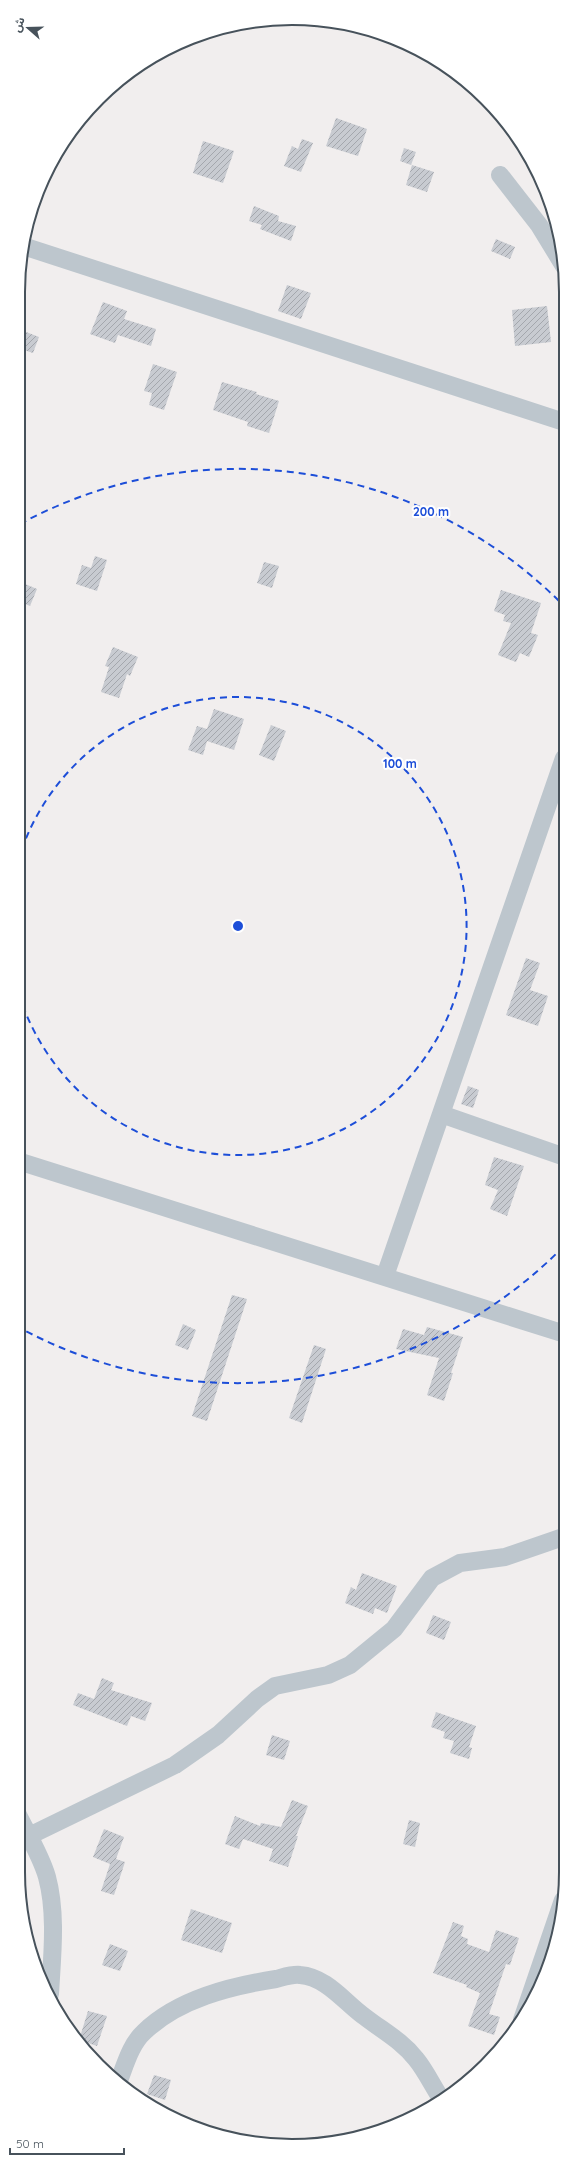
<svg xmlns="http://www.w3.org/2000/svg" width="584" height="2164" viewBox="0 0 584 2164" font-family="Quicksand,'Noto Sans Arabic',sans-serif">
	<style>
		.building { fill: url(#building-hatch) }
		.lines { fill: none; stroke-linecap: round; stroke-linejoin: round }
		.street { stroke: #bdc6cd; stroke-width: 18 }
		.ring { fill: none; stroke: #1d4ed8; stroke-width: 2; stroke-dasharray: 7 5 }
		.rim { fill: none; stroke: #47525b; stroke-width: 2 }
		.centre { fill: #1d4ed8; stroke: #fff; stroke-width: 2 }
		.ring-label { font-size: 12px; text-anchor: middle; font-weight: bold; fill: #1d4ed8; stroke: #fff; stroke-width: 4; stroke-linejoin: round; paint-order: stroke }
	</style>
	<defs>
		<pattern id="building-hatch" width="6" height="6" patternUnits="userSpaceOnUse"><rect width="6" height="6" fill="#c8cbd1"/><path d="M-1 1l2-2M0 6l6-6M5 7l2-2" fill="none" stroke="#a4a7ad"/></pattern>
	</defs>
	<rect width="100%" height="100%" fill="#f1eeee"/>
	<!-- building -->
	<path class="building" d="M336 118 367 129 358 156 326 146Z
		M302 139 313 143 301 172 284 166 292 146 298 149Z
		M203 141 234 151 223 183 193 173Z
		M404 148 416 152 411 165 400 161Z
		M412 165 434 172 427 192 406 185Z
		M254 206 279 216 278 221 296 226 291 241 260 229 262 225 249 221Z
		M496 239 515 247 510 259 491 251Z
		M287 285 311 293 301 319 278 311Z
		M103 302 127 311 124 319 156 329 151 346 118 335 115 343 90 334Z
		M547 306 551 342 515 346 512 310Z
		M21 330 39 337 33 353 18 348V337Z
		M153 364 177 372 164 410 149 405 152 393 144 391Z
		M222 382 257 392 256 394 279 401 269 433 247 426 248 422 213 410Z
		M95 556 107 560 97 591 76 584 82 565 91 568Z
		M264 562 279 566 272 588 257 583Z
		M18 581 37 589 30 606 18 601Z
		M501 590 541 603 531 633 538 635 529 657 520 653 516 662 498 655 511 623 503 621 505 615 494 611Z
		M113 647 138 657 130 676 127 674 119 698 101 692 109 667 105 666Z
		M214 709 244 719 234 750 207 741 203 755 188 750 197 726 207 729Z
		M271 725 286 731 274 761 259 755Z
		M526 958 540 963 530 990 548 996 538 1026 506 1015Z
		M468 1086 479 1090 473 1108 461 1104Z
		M494 1157 524 1166 507 1216 490 1209 498 1190 485 1185Z
		M232 1295 247 1299 207 1421 192 1416Z
		M183 1324 196 1330 188 1350 175 1345Z
		M427 1327 463 1337 451 1373H453L444 1401 427 1395 439 1358 396 1349 403 1329 424 1335Z
		M314 1345 326 1349 302 1423 289 1418Z
		M362 1573 397 1586 387 1613 375 1608 373 1614 345 1603 351 1587 356 1590Z
		M433 1615 451 1622 444 1640 426 1633Z
		M102 1678 114 1683 111 1690 152 1703 145 1721 131 1716 127 1726 73 1705 78 1693 94 1699Z
		M436 1712 476 1726 469 1747 472 1748 469 1759 450 1753 454 1741 443 1738 445 1732 431 1727Z
		M272 1735 290 1741 284 1760 266 1755Z
		M292 1800 308 1806 296 1836H298L288 1867 269 1861 273 1849 243 1839 239 1849 225 1844 235 1816 260 1826 261 1823 281 1827Z
		M409 1820 420 1823 415 1847 403 1844Z
		M104 1829 124 1837 116 1859 125 1862 114 1895 101 1891 110 1864 93 1857Z
		M191 1909 232 1923 222 1953 181 1940Z
		M453 1922 464 1926 461 1936 468 1939 467 1944 489 1952 496 1930 519 1938 510 1965 506 1964 489 2014 500 2017 494 2035 468 2026 480 1993 466 1987 467 1985 433 1973Z
		M110 1944 128 1951 120 1971 102 1965Z
		M88 2011 107 2016 97 2046 79 2040Z
		M154 2075 171 2080 165 2100 147 2094Z"/>
	<g class="lines">
		<!-- street -->
		<path class="street" d="M500 175 539 225 564 266
			M23 246 564 422
			M441 1114 565 1157
			M18 1161 565 1334
			M385 1276 564 758
			M18 1815C28 1835 41 1856 47 1877 57 1914 52 1957 50 1994
			M29 1836 175 1765 218 1735 257 1699 275 1686 328 1675 350 1665 394 1629 432 1578 460 1563 505 1557 566 1536
			M522 2020 563 1900
			M118 2083C125 2066 130 2045 144 2032 178 1999 231 1986 276 1979 284 1977 293 1974 300 1975 327 1977 345 2003 365 2017 383 2031 402 2041 416 2059 426 2071 433 2087 442 2100"/>
	</g>
	<!-- distance rings -->
	<g class="ring">
		<path d="M18 861A229 229 0 1 1 18 991"/>
		<path d="M564 1246A457 457 0 0 1 20 1328M20 524A457 457 0 0 1 564 606"/>
	</g>
	<!-- crop -->
	<path d="M0 0H584V2164H0ZM292 25H292A267 267 0 0 1 559 292V1872A267 267 0 0 1 292 2139H292A267 267 0 0 1 25 1872V292A267 267 0 0 1 292 25Z" fill="#fff" fill-rule="evenodd"/>
	<path class="rim" d="M292 25H292A267 267 0 0 1 559 292V1872A267 267 0 0 1 292 2139H292A267 267 0 0 1 25 1872V292A267 267 0 0 1 292 25Z"/>
	<circle cx="238" cy="926" r="6" class="centre"/>
	<g class="ring-label">
		<text x="431" y="516">200 m</text>
		<text x="400" y="768">100 m</text>
	</g>
	<!-- north arrow -->
	<g transform="translate(28 28) rotate(290)" stroke="#ffffff" stroke-width="3" paint-order="stroke">
	<path d="M0-3L7 15L0 10L-7 15Z" fill="#47525b"/>
	<text y="-6" font-size="11" font-weight="bold" text-anchor="middle" fill="#47525b">ش</text>
	</g>
	<!-- scale -->
	<path d="M10 2148v6h114v-6" fill="none" stroke="#47525b" stroke-width="2"/>
	<text x="16" y="2148" font-size="12" fill="#47525b" stroke="#ffffff" stroke-width="3" paint-order="stroke">50 m</text>
</svg>
